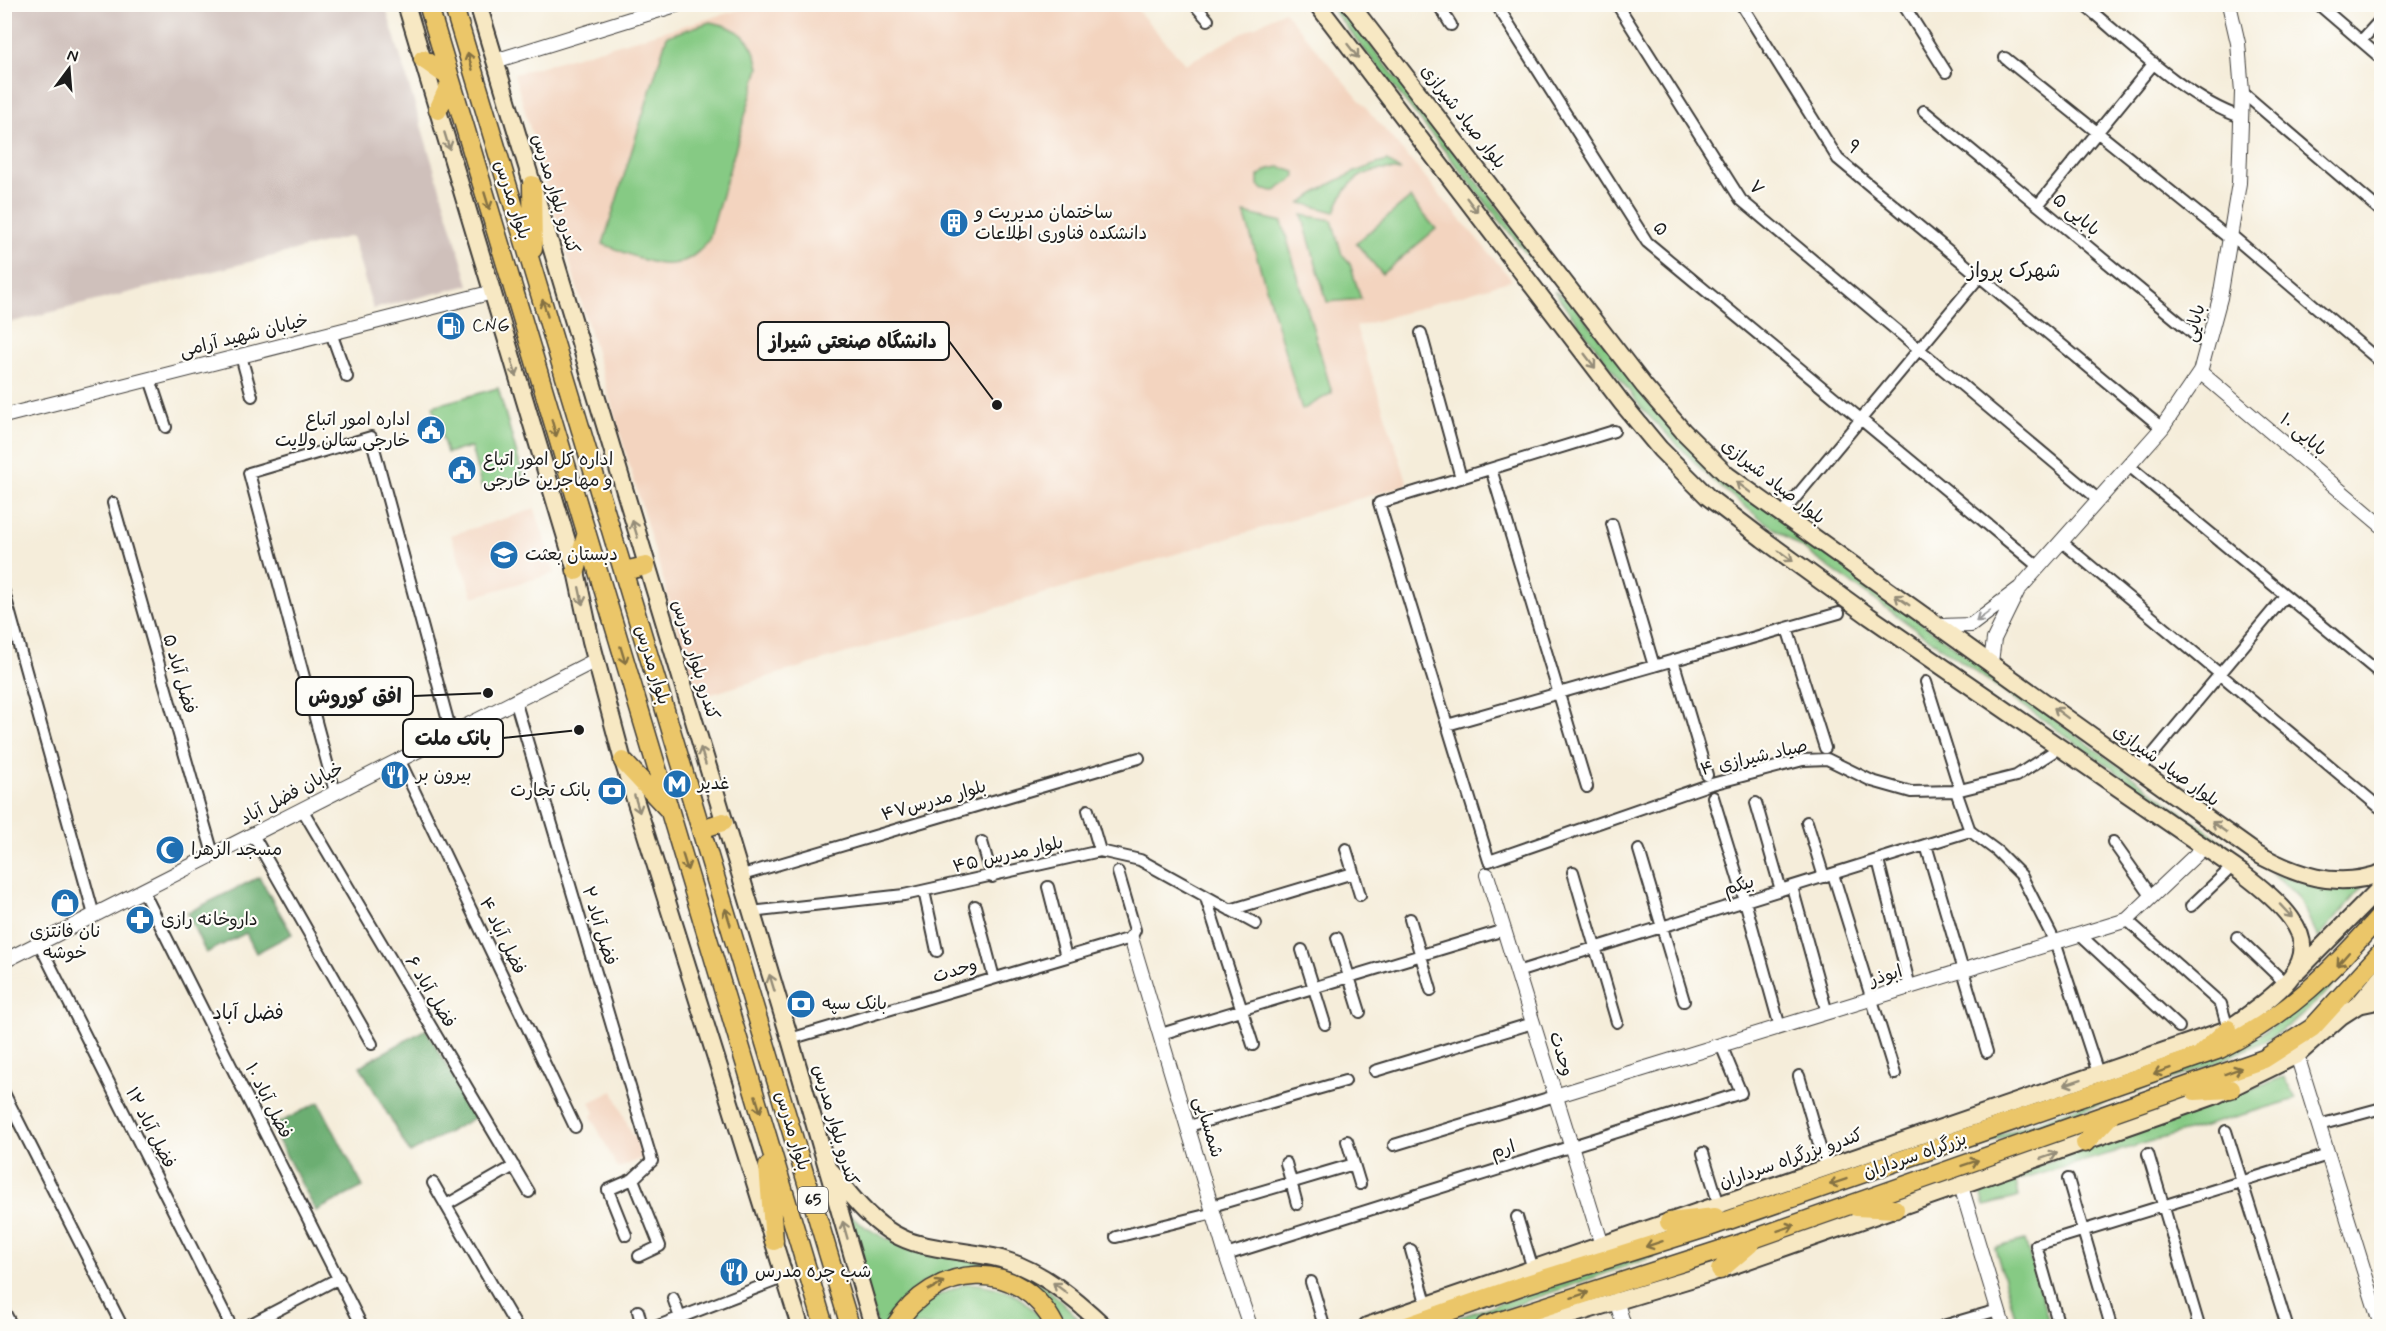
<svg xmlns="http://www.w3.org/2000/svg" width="2386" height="1331" viewBox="0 0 2386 1331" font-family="Mynerve,'Playpen Sans Arabic',sans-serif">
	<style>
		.built { fill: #f3d4bf }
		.industrial { fill: #cfc0bb }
		.green { fill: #86ca84; stroke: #517350; stroke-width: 1.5 }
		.forest { fill: #6cae72; stroke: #446547; stroke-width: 1.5 }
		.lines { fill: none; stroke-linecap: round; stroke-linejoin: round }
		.minor-casing { stroke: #3d3b38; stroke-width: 14 }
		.tertiary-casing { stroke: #3d3b38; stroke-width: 16 }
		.secondary-casing { stroke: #3d3b38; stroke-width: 20 }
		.primary-casing { stroke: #3d3b38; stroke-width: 21 }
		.trunk-casing { stroke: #3d3b38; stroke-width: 21 }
		.minor { stroke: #fff; stroke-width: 10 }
		.tertiary { stroke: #fff; stroke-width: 14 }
		.secondary { stroke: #f7e8c3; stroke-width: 16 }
		.primary { stroke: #ebc669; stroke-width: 18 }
		.trunk { stroke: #ebc669; stroke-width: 18 }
		.oneway { stroke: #948c78 }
		.oneway2 { stroke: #847142 }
		.oneway3 { stroke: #999 }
		.labels { text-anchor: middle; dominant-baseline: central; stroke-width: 4.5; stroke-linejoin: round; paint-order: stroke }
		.shield { fill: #fdfcf7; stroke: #605f5e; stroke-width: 1.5 }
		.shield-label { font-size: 16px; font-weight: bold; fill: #1c1c1c }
		.street-label { font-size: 18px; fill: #1c1c1c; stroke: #fdfcf7 }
		.poi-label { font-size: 18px; fill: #1c1c1c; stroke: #fdfcf7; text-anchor: start }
		.neighbourhood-label { font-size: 20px; fill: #1c1c1c; stroke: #fdfcf7 }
		.leader { fill: none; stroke: #1c1c1c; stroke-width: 2 }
		.callout-dot { fill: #1c1c1c; stroke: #fdfcf7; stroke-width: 2 }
		.callout { fill: #fdfcf7; stroke: #1c1c1c; stroke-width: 2 }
		.callout-label { font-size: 20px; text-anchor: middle; font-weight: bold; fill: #1c1c1c }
	</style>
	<rect width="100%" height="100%" fill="#fdfcf7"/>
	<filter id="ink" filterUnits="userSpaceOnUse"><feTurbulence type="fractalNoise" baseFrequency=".0167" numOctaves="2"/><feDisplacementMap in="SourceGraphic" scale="12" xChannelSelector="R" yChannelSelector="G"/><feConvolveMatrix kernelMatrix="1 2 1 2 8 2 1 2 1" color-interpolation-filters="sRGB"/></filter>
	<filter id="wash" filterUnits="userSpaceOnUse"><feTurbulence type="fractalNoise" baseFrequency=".008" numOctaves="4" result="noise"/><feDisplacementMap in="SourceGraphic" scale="24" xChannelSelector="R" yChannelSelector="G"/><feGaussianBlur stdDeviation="1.35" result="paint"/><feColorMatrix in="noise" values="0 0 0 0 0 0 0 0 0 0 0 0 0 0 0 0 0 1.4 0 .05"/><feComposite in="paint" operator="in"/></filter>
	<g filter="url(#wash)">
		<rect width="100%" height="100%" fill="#f5edda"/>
		<!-- built -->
		<path class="built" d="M756 5H1133L1185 64 1284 11 1512 280 1356 327 1408 484 698 698 514 74Z
			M535 509 555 573 473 597 451 535Z
			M613 1091 633 1137 637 1135 641 1145 638 1147 644 1157 618 1169 591 1116 595 1113 590 1102Z"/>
		<!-- industrial -->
		<path class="industrial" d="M5 4 385 5 469 285 373 309 352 236 5 324Z"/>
		<!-- green -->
		<path class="green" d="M1329 5H1339L1541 263 1537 267Z
			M710 22C739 27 754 39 759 68L709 239C679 283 643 259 603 244L667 36Z
			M1387 161 1401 171C1366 165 1346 180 1335 212L1301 203C1328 183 1355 170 1387 161Z
			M1280 167 1295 172 1296 177 1275 191 1264 190 1258 185V176L1269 169Z
			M1410 198 1436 229 1382 274 1356 243Z
			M1244 213 1282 222 1332 393 1302 410Z
			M1302 215 1332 220 1342 255 1350 264 1361 299 1327 302Z
			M1554 291 1570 300 1680 438 1922 623 2239 854 2236 857 1757 516 1713 481 1643 410Z
			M498 388 523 476 482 489 471 447 447 453 433 406Z
			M2271 873 2324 887 2363 886 2318 938 2298 896Z
			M2381 922V929L2324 995 2290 1025 2264 1041 2219 1062 1957 1154 1955 1151 2241 1047 2312 999Z
			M2284 1077 2296 1099 2016 1181 2019 1197 1985 1206 1979 1186Z
			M1862 1183 1456 1326H1432Z
			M844 1211C861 1225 879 1237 900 1244 941 1257 986 1257 1026 1275 1049 1286 1068 1308 1085 1326H1062L1023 1283C1004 1282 955 1274 939 1277 916 1282 895 1306 886 1326H877Z
			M2025 1240 2050 1326H2018L1995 1248Z
			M967 1283C1008 1287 1022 1294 1047 1326H902L923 1302Z"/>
		<!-- forest -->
		<path class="forest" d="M259 877 292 934 256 953 246 933 206 953 187 913Z
			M426 1029 476 1117 410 1153 360 1066Z
			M319 1102 363 1187 316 1211 271 1127Z"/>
	</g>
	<g filter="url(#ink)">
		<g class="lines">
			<!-- minor casing -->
			<g class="minor-casing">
				<path id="minor" d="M1194 4 1208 20
					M1438 4 1451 25
					M1496 4 1647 242 2039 567
					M1617 4 1741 200 2099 500
					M1741 4 1838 159 2162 428
					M1903 4 1946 72
					M2318 4 2382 59
					M2084 5C2128 41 2187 100 2241 117
					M2361 41 2382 18
					M2005 58 2230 239
					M2242 92 2382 212
					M1924 111 2207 345
					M2038 205 2154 63
					M2230 234 2382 363
					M331 333 347 377
					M1421 333 1461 478
					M241 356 252 396
					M150 379 166 427
					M1614 431 1379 503 1489 861 1708 785 1803 760 1827 759 1872 781 1911 792 1956 791 2016 776 2059 748
					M2129 466 2382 675
					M1491 469 1587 787
					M113 503 213 854
					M1781 515 1980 276
					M1612 524 1654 666
					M2062 542 2379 807
					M4 592 94 915
					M1787 628 1825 748
					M1673 660 1707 775
					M1926 682 1960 790
					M515 700 652 1161 633 1179 608 1190 626 1235
					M1447 725 1839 613
					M399 759 575 1127
					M2139 771 2285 596
					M1956 791 1970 831 1997 851 2021 875 2055 942 2098 1073
					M335 792 249 473 371 437 451 732
					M1713 797 1745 901 1780 1027
					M1756 803 1781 890
					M302 809 529 1192
					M1088 810 1100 851
					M1807 822 1824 877
					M253 835 372 1044
					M982 842 992 877
					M2113 842 2152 897
					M1926 845 1987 1052
					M1346 849 1360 895
					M1639 850 1684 1001
					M1878 860 1910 987
					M1573 872 1617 1022
					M1833 874 1895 1074
					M739 876 1139 758
					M1048 887 1066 957
					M1792 887 1827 1013
					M143 891 362 1326
					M924 891 937 951
					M1206 898 1253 1045
					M975 906 994 978
					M2191 906 2232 867
					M1230 910 1353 873
					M750 912 904 895 1100 851 1140 860 1256 924
					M1410 919 1431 990
					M2127 920 2221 1004 2228 1029
					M2080 935 2179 1027
					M2237 937 2285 983
					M1337 938 1360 1012
					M39 943 231 1326
					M1302 950 1325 1024
					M1517 972 1970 831
					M1161 1034 1504 930
					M790 1039 1131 938 1135 930 1118 872
					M1375 1071 1533 1023
					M1799 1076 1826 1168
					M4 1093 122 1326
					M2319 1125 2382 1108
					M1189 1126 1345 1081
					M2226 1131 2287 1326
					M1347 1141 1360 1184
					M1394 1145 1555 1096
					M1703 1153 1719 1205
					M2148 1154 2199 1326
					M1286 1163 1297 1204
					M633 1179 660 1246 639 1256
					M2068 1179 2111 1326
					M433 1183 516 1326
					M446 1205 514 1166
					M1212 1206 1354 1164
					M1517 1217 1533 1269
					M1116 1237 1214 1213
					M1411 1250 1427 1306
					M1226 1255 1741 1093 1721 1045
					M1311 1282 1324 1326
					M673 1298 683 1326
					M4 1311 12 1326
					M638 1311 642 1326
					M247 1326 339 1278
					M658 1326 785 1277
					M1943 1326 1998 1310
					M2059 1326 2036 1245 2328 1155"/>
			</g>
			<!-- tertiary casing -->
			<g class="tertiary-casing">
				<path id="tertiary" d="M495 61 679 4
					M2200 372 2382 526
					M4 416 493 292
					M1940 626 1971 625 2020 588 2162 428 2200 372 2220 298 2239 183 2242 92 2238 43 2229 4
					M1991 662 1994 639 2017 592
					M1487 875 1602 1245
					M1131 938 1226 1255 1250 1326
					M4 961 596 660
					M2297 1055 2381 1326
					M1555 1096 2127 920 2203 848
					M1961 1186 2003 1326
					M1616 1300 1624 1326"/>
			</g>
			<!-- secondary casing -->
			<g class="secondary-casing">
				<path id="secondary" d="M406 4 576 571 591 641 623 761 800 1326
					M478 4 790 1039 873 1326
					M1317 4 1622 403 1660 449 1708 497 1763 539 1869 616 2242 873C2334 942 2314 970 2228 1029L1367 1326
					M1350 4 1644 386 1683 431 1727 475 2254 852C2295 875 2336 890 2382 873
					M2298 971 2382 886
					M2358 1005 2382 976
					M832 1172C854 1201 881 1235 919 1244 946 1251 974 1252 1001 1259 1042 1271 1074 1298 1104 1326
					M1535 1326 1720 1270 2214 1096 2297 1055 2341 1016 2358 1005 2382 1000"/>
			</g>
			<!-- primary casing -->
			<g class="primary-casing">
				<path id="primary" d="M428 4 824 1326
					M453 4 850 1326
					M423 59 450 78
					M438 110 451 81
					M532 185 533 249
					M576 571 586 536
					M624 571 646 566
					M623 761 667 808
					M701 829 723 822
					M768 1166 774 1241"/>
			</g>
			<!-- trunk casing -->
			<g class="trunk-casing">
				<path id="trunk" d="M2203 1052 2228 1029
					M2195 1091 2231 1089
					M2085 1143 2110 1116
					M1856 1207 1895 1209
					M1669 1222 1715 1217
					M1720 1270 1750 1244
					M895 1326C934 1263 1019 1255 1055 1326
					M1407 1326 1524 1285 1706 1228 2220 1049C2292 1012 2329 974 2382 914
					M1485 1326 1742 1243 2264 1059 2312 1028 2382 951"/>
			</g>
			<!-- minor -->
			<use href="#minor" class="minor"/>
			<!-- tertiary -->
			<use href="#tertiary" class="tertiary"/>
			<!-- secondary -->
			<use href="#secondary" class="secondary"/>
			<!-- primary -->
			<use href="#primary" class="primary"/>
			<!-- trunk -->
			<use href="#trunk" class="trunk"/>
		</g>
		<!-- one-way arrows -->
		<defs><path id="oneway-shaft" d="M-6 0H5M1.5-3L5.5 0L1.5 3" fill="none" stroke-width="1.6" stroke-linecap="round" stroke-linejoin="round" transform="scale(1.5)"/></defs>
		<g class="oneway">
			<use href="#oneway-shaft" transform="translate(1353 51) rotate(52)"/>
			<use href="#oneway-shaft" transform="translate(447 141) rotate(73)"/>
			<use href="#oneway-shaft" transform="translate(1472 205) rotate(53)"/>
			<use href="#oneway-shaft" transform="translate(1590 361) rotate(53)"/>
			<use href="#oneway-shaft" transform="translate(514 368) rotate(74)"/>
			<use href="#oneway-shaft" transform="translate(1743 487) rotate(-143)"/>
			<use href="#oneway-shaft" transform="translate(635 529) rotate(-107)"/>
			<use href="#oneway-shaft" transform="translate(1786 556) rotate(36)"/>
			<use href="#oneway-shaft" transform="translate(581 596) rotate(78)"/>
			<use href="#oneway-shaft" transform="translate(1902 600) rotate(-145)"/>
			<use href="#oneway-shaft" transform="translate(2061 713) rotate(-143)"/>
			<use href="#oneway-shaft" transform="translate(703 756) rotate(-107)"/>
			<use href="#oneway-shaft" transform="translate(637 804) rotate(73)"/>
			<use href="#oneway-shaft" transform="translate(2219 827) rotate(-145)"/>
			<use href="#oneway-shaft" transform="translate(2286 911) rotate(47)"/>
			<use href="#oneway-shaft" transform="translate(772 983) rotate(-107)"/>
			<use href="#oneway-shaft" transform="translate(2073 1082) rotate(161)"/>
			<use href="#oneway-shaft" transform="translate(2049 1156) rotate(-19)"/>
			<use href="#oneway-shaft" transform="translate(845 1230) rotate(-106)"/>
			<use href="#oneway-shaft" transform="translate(1060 1288) rotate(-143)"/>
		</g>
		<g class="oneway2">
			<use href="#oneway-shaft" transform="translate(470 61) rotate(-106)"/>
			<use href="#oneway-shaft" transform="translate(487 201) rotate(73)"/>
			<use href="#oneway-shaft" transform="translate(545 308) rotate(-107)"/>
			<use href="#oneway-shaft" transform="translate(554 428) rotate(74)"/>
			<use href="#oneway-shaft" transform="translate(623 655) rotate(73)"/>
			<use href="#oneway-shaft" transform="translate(685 862) rotate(73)"/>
			<use href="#oneway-shaft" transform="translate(728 917) rotate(-107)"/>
			<use href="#oneway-shaft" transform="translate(2343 959) rotate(131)"/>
			<use href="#oneway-shaft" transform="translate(2162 1071) rotate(161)"/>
			<use href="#oneway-shaft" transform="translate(2233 1071) rotate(-20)"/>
			<use href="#oneway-shaft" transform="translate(758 1104) rotate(73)"/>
			<use href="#oneway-shaft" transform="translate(1970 1163) rotate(-19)"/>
			<use href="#oneway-shaft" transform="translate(1838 1182) rotate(161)"/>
			<use href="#oneway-shaft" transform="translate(1786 1228) rotate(-19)"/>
			<use href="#oneway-shaft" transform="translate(1654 1244) rotate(162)"/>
			<use href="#oneway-shaft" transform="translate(936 1286) rotate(-29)"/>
			<use href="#oneway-shaft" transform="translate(1580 1295) rotate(-18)"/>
		</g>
		<use class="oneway3" href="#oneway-shaft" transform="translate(1983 616) rotate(143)"/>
	</g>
	<!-- icons -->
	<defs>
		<g id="building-disc" transform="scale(1.5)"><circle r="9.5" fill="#1f6fb2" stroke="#fdfcf7"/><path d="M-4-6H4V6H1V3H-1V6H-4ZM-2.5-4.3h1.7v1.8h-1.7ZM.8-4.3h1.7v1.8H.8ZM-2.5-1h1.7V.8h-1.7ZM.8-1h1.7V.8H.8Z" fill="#fff"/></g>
		<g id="fuel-disc" transform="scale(1.5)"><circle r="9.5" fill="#1f6fb2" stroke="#fdfcf7"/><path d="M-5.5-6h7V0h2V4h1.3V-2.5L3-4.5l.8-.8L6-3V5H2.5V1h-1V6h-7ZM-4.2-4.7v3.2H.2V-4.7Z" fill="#fff"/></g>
		<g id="civic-disc" transform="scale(1.5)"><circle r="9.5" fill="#1f6fb2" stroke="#fdfcf7"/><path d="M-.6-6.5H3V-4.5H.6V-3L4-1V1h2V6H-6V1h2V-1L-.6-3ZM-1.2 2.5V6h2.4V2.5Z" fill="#fff"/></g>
		<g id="school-disc" transform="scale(1.5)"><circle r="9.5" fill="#1f6fb2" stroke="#fdfcf7"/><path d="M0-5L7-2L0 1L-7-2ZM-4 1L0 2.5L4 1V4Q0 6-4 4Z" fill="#fff"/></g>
		<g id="restaurant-disc" transform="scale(1.5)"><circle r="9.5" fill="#1f6fb2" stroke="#fdfcf7"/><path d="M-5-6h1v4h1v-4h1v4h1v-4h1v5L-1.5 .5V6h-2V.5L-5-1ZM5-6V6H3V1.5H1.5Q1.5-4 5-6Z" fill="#fff"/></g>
		<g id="metro-disc" transform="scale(1.5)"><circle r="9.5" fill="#1f6fb2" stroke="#fdfcf7"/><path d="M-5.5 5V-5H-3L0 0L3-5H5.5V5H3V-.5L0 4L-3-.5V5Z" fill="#fff"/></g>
		<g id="bank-disc" transform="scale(1.5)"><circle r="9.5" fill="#1f6fb2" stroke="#fdfcf7"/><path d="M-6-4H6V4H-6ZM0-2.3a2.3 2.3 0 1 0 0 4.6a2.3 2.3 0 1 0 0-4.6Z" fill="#fff"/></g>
		<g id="mosque-disc" transform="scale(1.5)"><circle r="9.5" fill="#1f6fb2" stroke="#fdfcf7"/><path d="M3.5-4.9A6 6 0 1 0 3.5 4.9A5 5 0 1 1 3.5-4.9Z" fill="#fff"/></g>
		<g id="shop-disc" transform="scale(1.5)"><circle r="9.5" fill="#1f6fb2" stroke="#fdfcf7"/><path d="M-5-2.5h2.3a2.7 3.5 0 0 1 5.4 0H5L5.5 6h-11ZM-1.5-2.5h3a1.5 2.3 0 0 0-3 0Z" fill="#fff"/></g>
		<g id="pharmacy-disc" transform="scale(1.5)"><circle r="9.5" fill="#1f6fb2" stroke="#fdfcf7"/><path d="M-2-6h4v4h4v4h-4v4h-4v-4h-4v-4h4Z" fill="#fff"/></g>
	</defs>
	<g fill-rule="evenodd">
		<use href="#building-disc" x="954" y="223"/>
		<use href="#fuel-disc" x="451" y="326"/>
		<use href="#civic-disc" x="431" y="430"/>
		<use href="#civic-disc" x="462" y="470"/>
		<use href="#school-disc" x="504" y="555"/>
		<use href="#restaurant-disc" x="395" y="775"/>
		<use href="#metro-disc" x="677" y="784"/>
		<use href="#bank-disc" x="612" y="791"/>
		<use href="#mosque-disc" x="170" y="850"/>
		<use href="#shop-disc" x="65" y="903"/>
		<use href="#pharmacy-disc" x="140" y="920"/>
		<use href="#bank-disc" x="801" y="1004"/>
		<use href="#restaurant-disc" x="734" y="1272"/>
	</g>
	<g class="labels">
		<!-- shield labels -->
		<rect class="shield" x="798" y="1187" width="30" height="26" rx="4.5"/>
		<g class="shield-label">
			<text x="813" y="1200">65</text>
		</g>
		<!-- street labels -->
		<g class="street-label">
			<text transform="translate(1463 117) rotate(52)">بلوار صیاد شیرازی</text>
			<text transform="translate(1853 147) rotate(48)">۹</text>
			<text transform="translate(1756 188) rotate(49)">۷</text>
			<text transform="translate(555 194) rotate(73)">کندرو بلوار مدرس</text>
			<text transform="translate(512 200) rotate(72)">بلوار مدرس</text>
			<text transform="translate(2076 215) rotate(40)">بابایی ۵</text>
			<text transform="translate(1660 229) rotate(50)">۵</text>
			<text transform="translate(2195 323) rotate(-75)">بابایی</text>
			<text transform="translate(244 336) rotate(-14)">خیابان شهید آرامی</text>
			<text transform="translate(2303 435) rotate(40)">بابایی ۱۰</text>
			<text transform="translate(1773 482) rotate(38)">بلوار صیاد شیرازی</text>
			<text transform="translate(695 660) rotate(73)">کندرو بلوار مدرس</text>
			<text transform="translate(652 665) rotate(73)">بلوار مدرس</text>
			<text transform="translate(179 674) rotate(74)">فضل آباد ۵</text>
			<text transform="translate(1754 758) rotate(-13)">صیاد شیرازی ۴</text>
			<text transform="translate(2166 766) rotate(36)">بلوار صیاد شیرازی</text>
			<text transform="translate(292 794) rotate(-28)">خیابان فضل آباد</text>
			<text transform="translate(934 801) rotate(-16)">بلوار مدرس۴۷</text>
			<text transform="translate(1008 855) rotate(-13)">۴۵ بلوار مدرس</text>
			<text transform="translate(1739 886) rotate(-17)">بیکم</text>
			<text transform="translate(599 926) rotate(73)">فضل آباد ۲</text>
			<text transform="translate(502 936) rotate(64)">فضل آباد ۴</text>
			<text transform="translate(955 971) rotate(-17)">وحدت</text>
			<text transform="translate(1886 976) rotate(-17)">ابوذر</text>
			<text transform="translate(430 992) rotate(59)">فضل آباد ۶</text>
			<text transform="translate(1561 1054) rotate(73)">وحدت</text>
			<text transform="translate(268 1101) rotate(63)">فضل آباد ۱۰</text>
			<text transform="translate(835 1125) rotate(74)">کندرو بلوار مدرس</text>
			<text transform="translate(1208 1127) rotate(73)">شمسایی</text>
			<text transform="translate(150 1128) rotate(63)">فضل آباد ۱۲</text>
			<text transform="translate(792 1131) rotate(73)">بلوار مدرس</text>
			<text transform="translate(1503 1150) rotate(-17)">ارم</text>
			<text transform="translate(1915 1156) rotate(-19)">بزرگراه سرداران</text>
			<text transform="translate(1791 1159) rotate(-19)">کندرو بزرگراه سرداران</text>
		</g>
		<!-- poi labels -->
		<g class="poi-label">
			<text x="975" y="213">ساختمان مدیریت و<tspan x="975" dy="21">دانشکده فناوری اطلاعات</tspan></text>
			<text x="472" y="326">CNG</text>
			<text x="410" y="420" text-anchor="end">اداره امور اتباع<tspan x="410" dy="21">خارجی سالن ولایت</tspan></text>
			<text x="483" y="460">اداره کل امور اتباع<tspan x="483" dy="21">و مهاجرین خارجی</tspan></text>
			<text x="525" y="555">دبستان بعثت</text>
			<text x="416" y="775">بیرون بر</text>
			<text x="698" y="784">غدیر</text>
			<text x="591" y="791" text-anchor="end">بانک تجارت</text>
			<text x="191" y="850">مسجد الزهرا</text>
			<text x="161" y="920">داروخانه رازی</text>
			<text x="65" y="932" text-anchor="middle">نان فانتزی<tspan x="65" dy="21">خوشه</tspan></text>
			<text x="822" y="1004">بانک سپه</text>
			<text x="755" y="1272">شب چره مدرس</text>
		</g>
		<!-- neighbourhood labels -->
		<g class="neighbourhood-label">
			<text x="2014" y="271">شهرک پرواز</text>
			<text x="248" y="1013">فضل آباد</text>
		</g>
	</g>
	<!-- callouts -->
	<path class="leader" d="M997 405L949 341M488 693L413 696M579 730L503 738"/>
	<g class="callout-dot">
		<circle cx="997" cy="405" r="6"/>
		<circle cx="488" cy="693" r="6"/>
		<circle cx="579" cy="730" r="6"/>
	</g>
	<g class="callout">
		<rect x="758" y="322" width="191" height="38" rx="6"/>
		<rect x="296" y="677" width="117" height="38" rx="6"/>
		<rect x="403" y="719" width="100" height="38" rx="6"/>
	</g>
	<g class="callout-label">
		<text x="853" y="348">دانشگاه صنعتی شیراز</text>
		<text x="355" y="703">افق کوروش</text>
		<text x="453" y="745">بانک ملت</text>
	</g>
	<!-- margin -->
	<rect width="2386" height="1331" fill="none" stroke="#fdfcf7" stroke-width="24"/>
	<!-- north arrow -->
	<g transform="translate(69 69) rotate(16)" stroke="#fdfcf7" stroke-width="4.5" paint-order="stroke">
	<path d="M0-4.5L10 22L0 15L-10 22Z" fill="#1c1c1c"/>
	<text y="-9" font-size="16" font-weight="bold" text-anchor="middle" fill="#1c1c1c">N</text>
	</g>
</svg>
